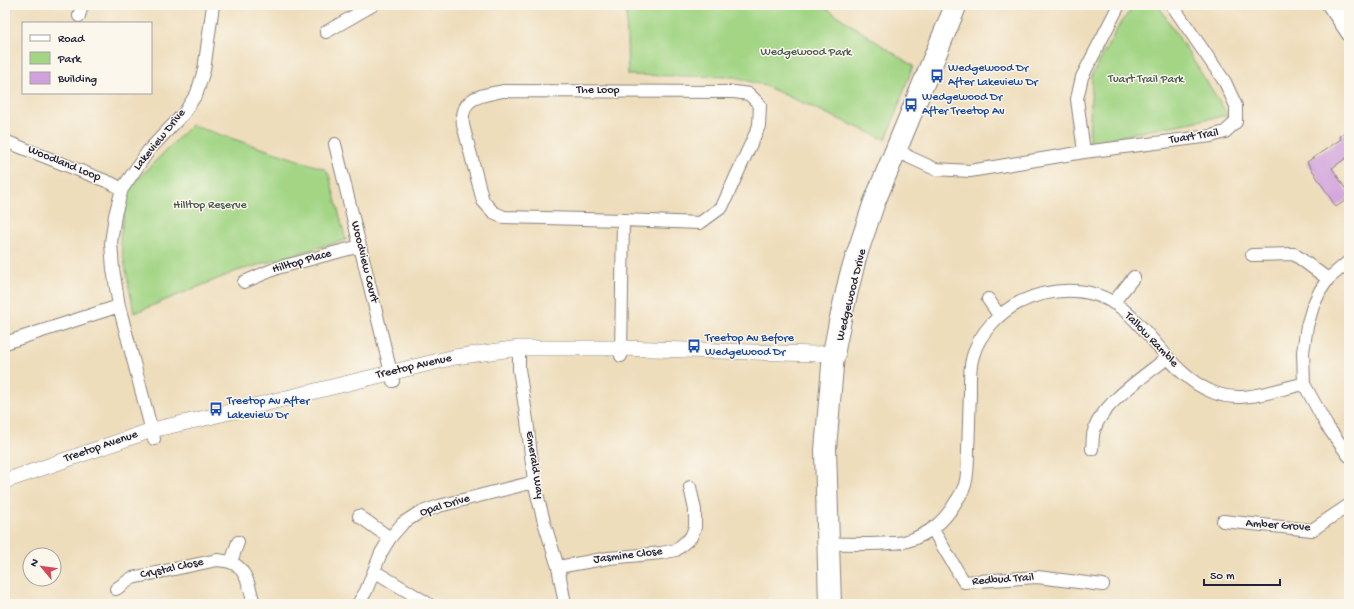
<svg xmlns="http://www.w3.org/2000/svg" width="1354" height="609" viewBox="0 0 1354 609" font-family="'Gochi Hand',sans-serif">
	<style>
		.green { fill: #a3d585; stroke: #627c60 }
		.building { fill: #d0a1dc }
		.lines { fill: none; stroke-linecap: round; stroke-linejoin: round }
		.minor-casing { stroke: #88807b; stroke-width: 14 }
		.major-casing { stroke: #88807b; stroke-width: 16 }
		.minor { stroke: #fff; stroke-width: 12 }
		.major { stroke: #fff; stroke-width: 15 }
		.labels { text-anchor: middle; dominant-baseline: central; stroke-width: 3; stroke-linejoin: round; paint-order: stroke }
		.park-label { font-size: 12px; fill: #495851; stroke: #fbf7ec }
		.transit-label { font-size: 12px; fill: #164399; stroke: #fbf7ec; text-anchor: start }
		.street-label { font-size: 12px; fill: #22223b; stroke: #fbf7ec }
	</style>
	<rect width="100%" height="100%" fill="#fbf7ec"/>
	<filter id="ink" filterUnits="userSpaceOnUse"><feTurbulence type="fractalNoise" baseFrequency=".025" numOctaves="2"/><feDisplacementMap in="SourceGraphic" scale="8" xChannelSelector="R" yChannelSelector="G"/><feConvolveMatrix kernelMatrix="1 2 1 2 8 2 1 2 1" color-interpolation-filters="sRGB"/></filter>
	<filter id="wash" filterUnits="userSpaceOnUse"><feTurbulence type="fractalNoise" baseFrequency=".012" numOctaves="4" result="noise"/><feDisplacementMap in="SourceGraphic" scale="16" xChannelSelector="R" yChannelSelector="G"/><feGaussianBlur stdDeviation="0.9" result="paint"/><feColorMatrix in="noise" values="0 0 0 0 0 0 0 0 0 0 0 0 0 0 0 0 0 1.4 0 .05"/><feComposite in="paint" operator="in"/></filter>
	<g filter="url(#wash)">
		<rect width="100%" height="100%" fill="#edb"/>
		<!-- green -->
		<path class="green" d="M626 5H821L913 66 886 140 765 86 735 77 628 75Z
			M1135 5H1158L1228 115 1089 142 1092 75 1121 22Z
			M191 125 325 169 329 175 346 240 237 271 134 313 120 239 128 189Z"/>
		<g id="blocks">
			<!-- building -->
			<path class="building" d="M1349 130V156L1332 168 1349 194V198L1336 207 1307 162 1341 139 1339 136Z"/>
		</g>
	</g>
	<g filter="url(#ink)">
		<use href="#blocks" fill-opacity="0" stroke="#88807b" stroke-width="1"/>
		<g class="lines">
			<!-- minor casing -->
			<g class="minor-casing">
				<path id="minor" d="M1328 5 1349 36
					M1339 5 1349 20
					M79 16 82 5
					M326 32 373 5
					M5 141 111 183 122 189
					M335 144 393 381
					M894 146 909 157 935 169 970 171 1084 152 1211 136 1225 132 1236 122V106L1225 82 1172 5
					M1084 152 1077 99 1082 77 1119 5
					M1252 255 1294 254 1328 279
					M1349 261 1328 279 1320 291 1313 306 1307 326 1303 352 1304 384 1327 426 1349 456
					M244 282 277 268 360 246
					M988 299 999 315
					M1113 303 1134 277
					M5 343 119 306
					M519 348V369L527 420 534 482 544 522 558 567 565 604
					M621 356 623 220 700 223 722 207 759 126 760 105 749 94 734 92 503 91C481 96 460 96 463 125L483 201 493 212 504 217 623 220
					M154 439 119 306 113 269 111 243 115 215 122 189 149 150 184 113 197 93 204 70 213 5
					M1092 449C1093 443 1092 436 1094 431 1101 404 1146 375 1167 358
					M359 516 390 538
					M1223 521 1312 530 1349 505
					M933 530 964 582 1037 577 1103 585
					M823 543C846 544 867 545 890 543 895 543 902 543 907 541 930 534 945 521 957 500 960 496 963 490 965 485 968 474 968 462 968 450 969 431 969 413 970 394 970 382 969 368 973 356 979 333 1000 312 1020 302 1037 294 1056 290 1075 291 1143 294 1157 372 1215 393 1244 404 1276 389 1304 384
					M231 562 238 542
					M558 567 609 558 661 553 676 550 691 537 695 527V510L690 487
					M374 571 427 603
					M116 589 132 578 217 560C223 561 231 561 236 565 248 574 250 590 254 604
					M358 604 366 591 381 553 390 538 403 523 417 514 439 506 534 482
					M825 604 821 450 829 353 835 322 846 274 870 201 951 5
					M835 604 830 449 838 355 845 320 860 258 878 205 961 5"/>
			</g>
			<!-- major casing -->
			<g class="major-casing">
				<path id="major" d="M5 481 152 430 205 418 455 357 519 348H621L816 354 829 353 838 355"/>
			</g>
			<!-- minor -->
			<use href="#minor" class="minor"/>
			<!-- major -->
			<use href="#major" class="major"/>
		</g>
	</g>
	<!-- icons -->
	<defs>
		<g id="bus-bare" transform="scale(1.08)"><path d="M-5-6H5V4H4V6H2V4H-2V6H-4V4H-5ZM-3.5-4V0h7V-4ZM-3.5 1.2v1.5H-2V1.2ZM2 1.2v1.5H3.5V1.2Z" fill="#1a4fb4" stroke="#fbf7ec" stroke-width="2.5" paint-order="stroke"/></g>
	</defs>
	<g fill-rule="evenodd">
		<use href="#bus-bare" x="937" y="76"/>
		<use href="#bus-bare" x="911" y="105"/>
		<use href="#bus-bare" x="694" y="346"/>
		<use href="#bus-bare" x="216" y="409"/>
	</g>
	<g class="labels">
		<!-- park labels -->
		<g class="park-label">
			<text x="806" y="53">Wedgewood Park</text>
			<text x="1146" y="80">Tuart Trail Park</text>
			<text x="210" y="206">Hilltop Reserve</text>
		</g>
		<!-- transit labels -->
		<g class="transit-label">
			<text x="948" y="69">Wedgewood Dr<tspan x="948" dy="14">After Lakeview Dr</tspan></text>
			<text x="922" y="98">Wedgewood Dr<tspan x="922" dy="14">After Treetop Av</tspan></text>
			<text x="705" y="339">Treetop Av Before<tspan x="705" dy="14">Wedgewood Dr</tspan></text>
			<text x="227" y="402">Treetop Av After<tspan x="227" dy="14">Lakeview Dr</tspan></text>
		</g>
		<!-- street labels -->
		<g class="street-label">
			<text x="598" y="91">The Loop</text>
			<text transform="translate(1194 137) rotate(-9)">Tuart Trail</text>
			<text transform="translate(160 140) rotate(-51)">Lakeview Drive</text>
			<text transform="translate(64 164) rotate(22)">Woodland Loop</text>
			<text transform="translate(302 262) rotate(-16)">Hilltop Place</text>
			<text transform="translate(364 262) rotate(76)">Woodview Court</text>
			<text transform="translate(852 295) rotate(-76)">Wedgewood Drive</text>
			<text transform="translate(1151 340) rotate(46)">Tallow Ramble</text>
			<text transform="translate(414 367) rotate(-13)">Treetop Avenue</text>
			<text transform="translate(101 447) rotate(-19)">Treetop Avenue</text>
			<text transform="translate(534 465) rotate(81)">Emerald Way</text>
			<text transform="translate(445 506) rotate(-17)">Opal Drive</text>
			<text transform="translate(1278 526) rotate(4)">Amber Grove</text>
			<text transform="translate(628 556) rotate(-7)">Jasmine Close</text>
			<text transform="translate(172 569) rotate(-12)">Crystal Close</text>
			<text transform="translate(1003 580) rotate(-4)">Redbud Trail</text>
		</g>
	</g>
	<!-- margin -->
	<rect width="1354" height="609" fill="none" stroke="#fbf7ec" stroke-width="20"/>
	<!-- legend -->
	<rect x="22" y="22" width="130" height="72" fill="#fbf7ec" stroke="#a4a2a5"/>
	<rect x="30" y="35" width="20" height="6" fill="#ffffff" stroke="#a4a2a5"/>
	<text x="58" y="42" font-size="12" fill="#22223b">Road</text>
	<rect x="30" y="52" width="20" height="12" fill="#a3d585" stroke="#a4a2a5"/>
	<text x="58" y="62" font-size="12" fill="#22223b">Park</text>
	<rect x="30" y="72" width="20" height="12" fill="#d0a1dc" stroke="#a4a2a5"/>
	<text x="58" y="82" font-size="12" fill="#22223b">Building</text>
	<!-- north arrow -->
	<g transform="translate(42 567) rotate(299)"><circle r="19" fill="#fbf7ec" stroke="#a4a2a5"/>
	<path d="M0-3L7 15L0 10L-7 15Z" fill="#d1495b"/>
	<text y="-6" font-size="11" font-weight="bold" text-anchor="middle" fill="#22223b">N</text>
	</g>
	<!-- scale -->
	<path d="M1204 579v6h76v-6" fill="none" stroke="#22223b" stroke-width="2"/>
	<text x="1210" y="579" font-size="12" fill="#22223b" stroke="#fbf7ec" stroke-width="3" paint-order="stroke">50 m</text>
</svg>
